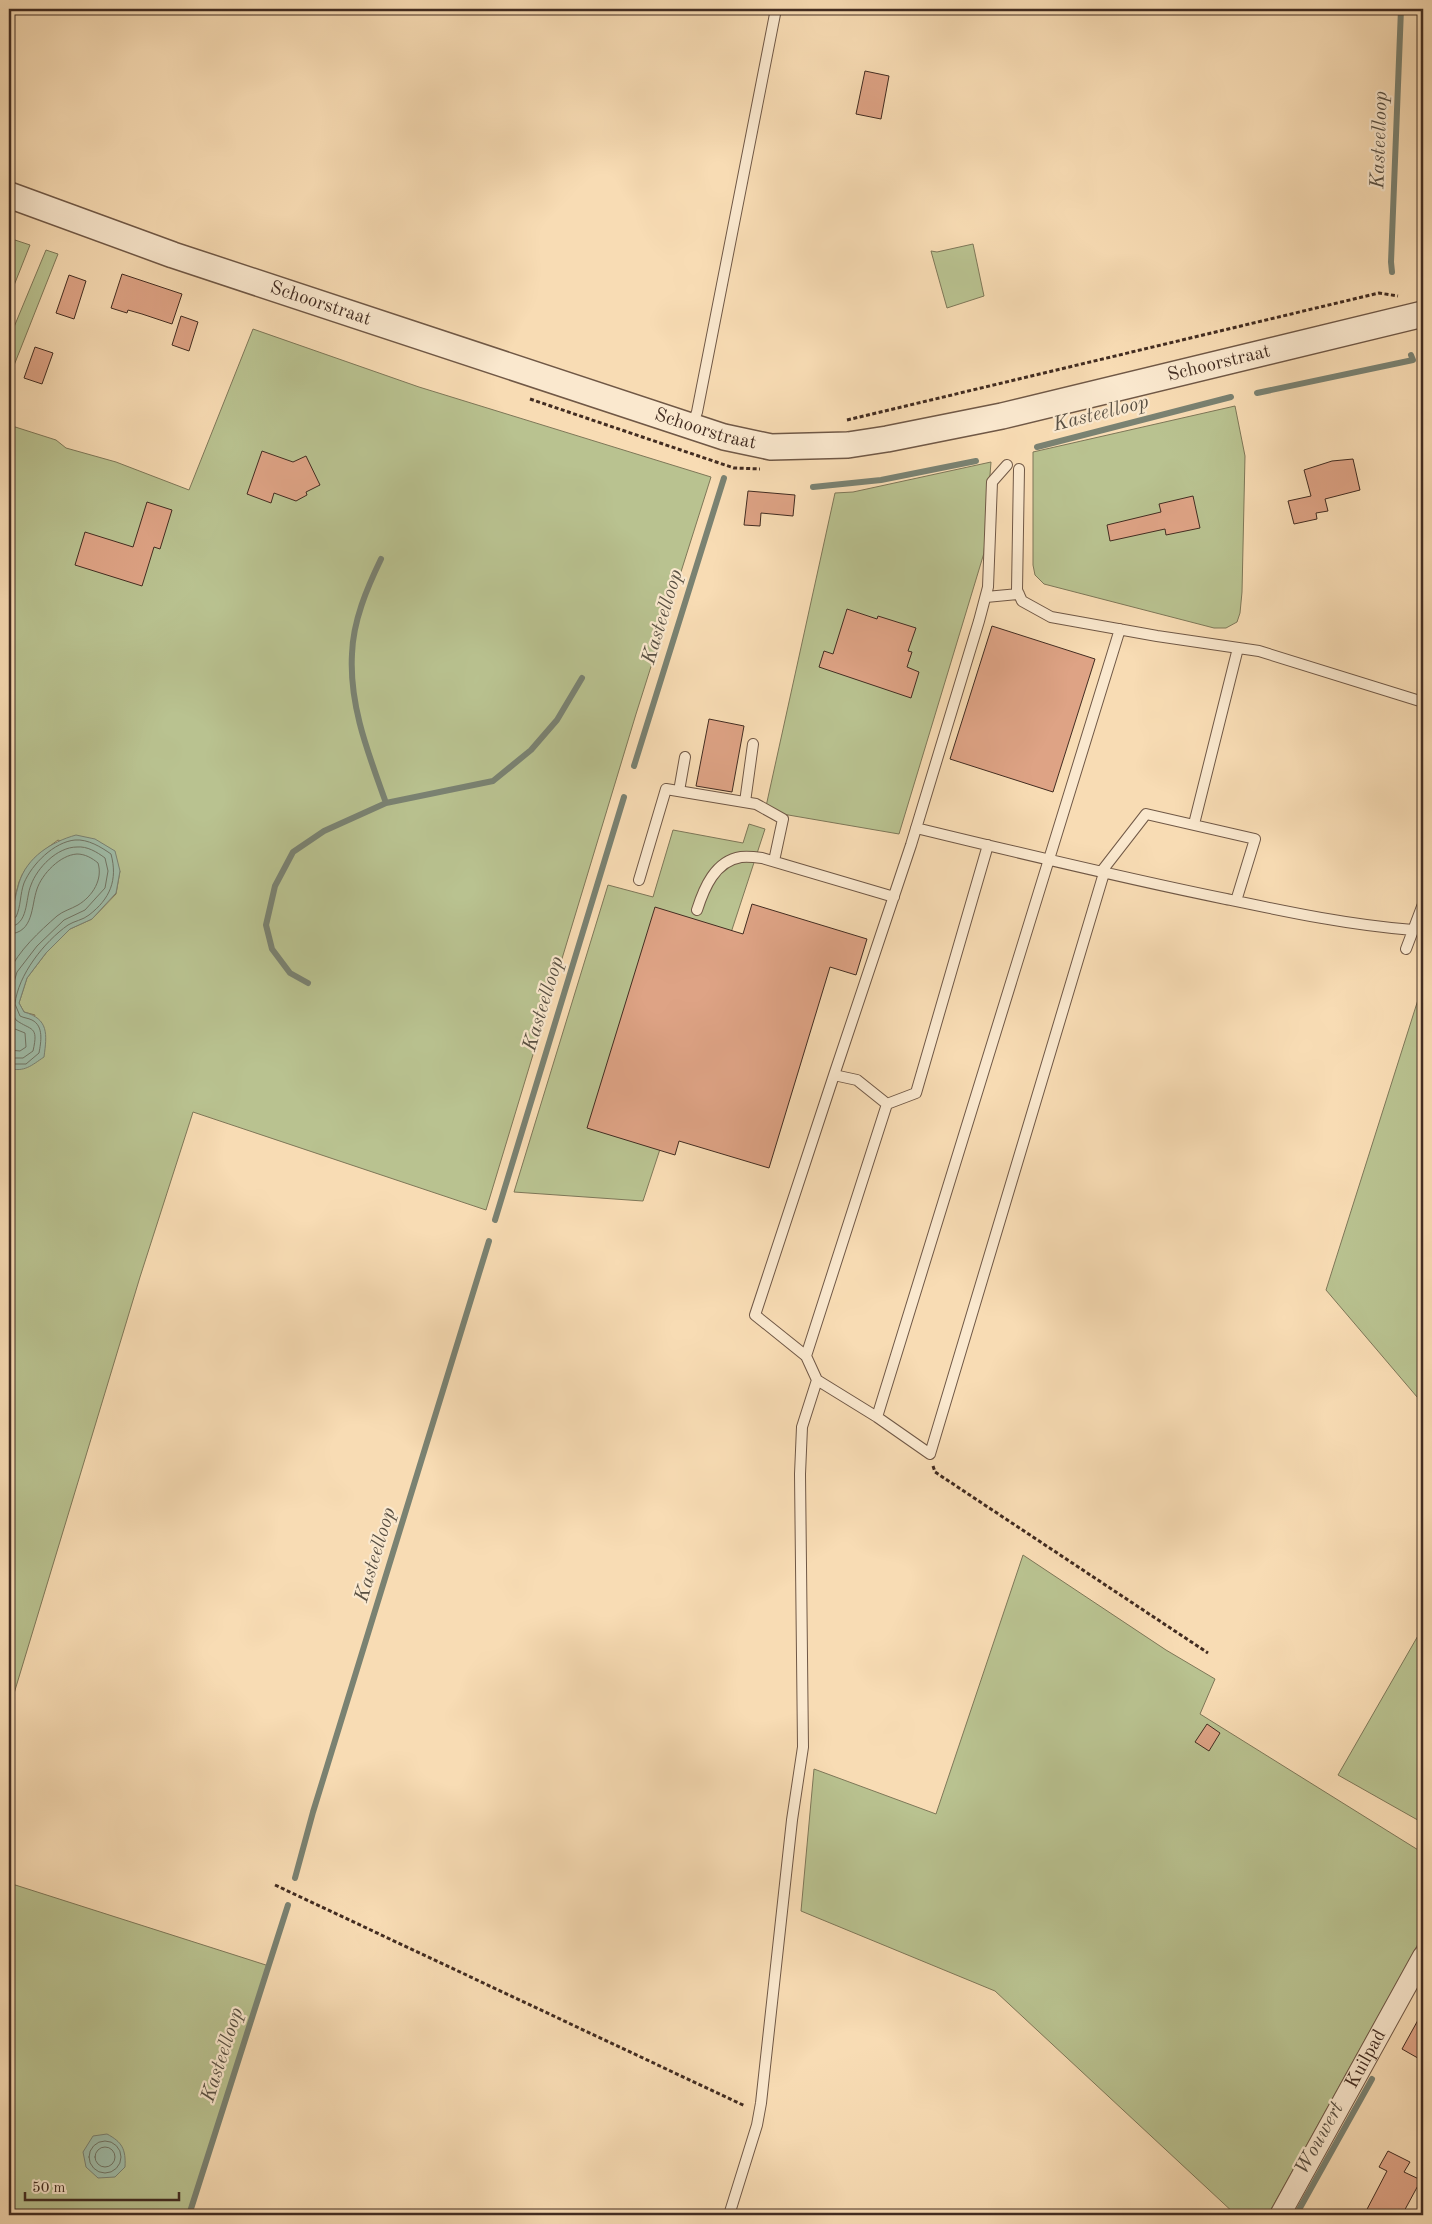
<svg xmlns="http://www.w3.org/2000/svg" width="1432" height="2224" viewBox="0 0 1432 2224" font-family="'Old Standard TT',serif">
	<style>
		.green { fill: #b9c290; stroke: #7e7758 }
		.water { fill: #9fbca8; stroke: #7a8272 }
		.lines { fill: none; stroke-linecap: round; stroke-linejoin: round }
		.shore { stroke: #707464; stroke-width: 1 }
		.stream { stroke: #7a8272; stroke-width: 6 }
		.building { fill: #dea385; stroke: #422c21 }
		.service-casing { stroke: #705846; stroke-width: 12 }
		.minor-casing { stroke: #705846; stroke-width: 22 }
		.tertiary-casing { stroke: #705846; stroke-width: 28 }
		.path { stroke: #422c21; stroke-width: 3; stroke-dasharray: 4 2.5; stroke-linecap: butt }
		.service { stroke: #fae8ce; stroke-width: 10 }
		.minor { stroke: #fae8ce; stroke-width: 20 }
		.tertiary { stroke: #fae8ce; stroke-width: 25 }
		.labels { text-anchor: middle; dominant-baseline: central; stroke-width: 4.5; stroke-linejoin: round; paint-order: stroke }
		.street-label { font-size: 19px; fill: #422c21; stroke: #fae8ce }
		.water-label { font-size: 20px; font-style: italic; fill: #595043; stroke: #fae8ce }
	</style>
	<rect width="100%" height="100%" fill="#f8dcb4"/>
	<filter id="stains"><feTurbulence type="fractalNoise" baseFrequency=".004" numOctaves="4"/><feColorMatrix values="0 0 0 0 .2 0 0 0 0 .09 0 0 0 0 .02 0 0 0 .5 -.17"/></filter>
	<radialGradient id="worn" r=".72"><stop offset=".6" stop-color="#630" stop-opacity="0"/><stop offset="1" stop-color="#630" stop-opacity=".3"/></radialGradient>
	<!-- green -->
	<path class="green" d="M9 238 30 245 9 298Z
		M973 244 984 296 947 308 931 251 937 252Z
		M46 250 58 254 9 378V339Z
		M253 329 419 387 711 477 636 714 486 1210 193 1112 140 1277 9 1710V1068L15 1070 35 1015 24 1012 19 1003 27 978 46 953 70 929 92 919 116 894 120 871 58 840C42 852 26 862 19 882 15 895 14 907 9 920V425L56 440 66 448 116 462 189 490Z
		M1235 406 1245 456 1242 592 1240 613 1237 622 1226 628H1214L1044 584 1035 575 1033 565V452Z
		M991 462 984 553 899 834 765 811 835 493 853 492Z
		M749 824 765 829 643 1201 514 1192 608 885 653 897 673 830 743 843Z
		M1423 984V1404L1326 1290Z
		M1023 1555 1166 1650 1215 1679 1200 1714 1423 1853V1935L1268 2215H1236L995 1991 801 1911 814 1769 936 1814Z
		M1423 1627V1823L1338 1775Z
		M9 1883 269 1966 187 2215H9Z"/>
	<!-- water -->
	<path class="water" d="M76 835 95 839 115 851 120 871 116 893 92 919 70 929 46 953 27 978 19 1003 24 1012C49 1019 47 1034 44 1057 32 1065 24 1073 9 1068V920C14 908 15 896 19 883 27 857 51 842 76 835Z
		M107 2134C122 2142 126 2149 125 2167L115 2177 98 2178 86 2167 83 2152 93 2136Z"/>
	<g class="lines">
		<!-- shore -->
		<path class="shore" d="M9 920 16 917C21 906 20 894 24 883 32 864 54 842 75 840 88 839 101 847 111 854 118 880 110 899 89 915 83 920 74 921 68 925 44 942 18 975 15 1004L20 1016C24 1018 28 1018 32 1020 44 1026 41 1042 39 1053L26 1064H9
			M9 927C29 925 25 899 31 885 37 868 57 847 77 847 87 846 97 852 105 858L108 871 105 888 85 910 64 920 37 946 17 972 9 999
			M9 934C34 933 31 906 37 889 42 874 60 855 77 854 85 854 92 858 98 863 103 879 93 896 78 905 71 909 63 911 57 916 40 931 18 951 9 972
			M9 1007 16 1020C31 1031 39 1025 33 1051L23 1058H9
			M9 1024 15 1029 25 1033 26 1047 20 1051 9 1050
			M89 2157a16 16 0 1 1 32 0a16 16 0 1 1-32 0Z
			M95 2157a10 10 0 1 1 20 0a10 10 0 1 1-20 0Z"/>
		<!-- stream -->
		<path class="stream" d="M1392 272 1391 262 1401 9
			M1257 393 1413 360 1411 355
			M1037 447 1231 397
			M813 487 881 480 976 461
			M381 559C367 588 353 621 352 654 349 706 369 755 386 803
			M634 766 724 478
			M308 983 290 973 272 949 266 925 275 886 293 852 324 831 386 803 493 781 531 750 557 720 582 678
			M495 1220 624 797
			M295 1878 313 1812 489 1241
			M189 2215 288 1905
			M1296 2215 1372 2079"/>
	</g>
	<!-- building -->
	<path class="building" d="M865 71 889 76 881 119 856 114Z
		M122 274 182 294 172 324 142 314 128 310 127 313 111 308Z
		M69 275 86 281 74 319 56 313Z
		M181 316 198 322 189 351 172 345Z
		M35 347 53 353 42 384 24 378Z
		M262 451 293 462 306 456 320 485 306 492 307 495 296 501 274 493 271 503 247 494Z
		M1353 459 1360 490 1325 499 1328 511 1316 513 1317 519 1294 524 1288 501 1311 496 1304 470 1332 461Z
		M748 491 795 495 793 516 761 513 760 526 744 525Z
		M1193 496 1200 528 1166 535 1165 529 1110 541 1107 525 1161 512 1159 504Z
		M147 502 172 510 160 549 154 547 142 586 75 565 85 532 133 547Z
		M847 609 877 619 878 616 916 628 908 651 912 652 907 667 919 672 911 698 819 667 824 651 833 654Z
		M992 626 1095 659 1053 792 950 759Z
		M709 719 744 726 732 792 696 786Z
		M752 904 867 939 856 975 830 967 769 1168 679 1141 675 1155 587 1128 655 907 743 934Z
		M1207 1724 1220 1733 1209 1751 1195 1742Z
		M1423 2011V2061L1402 2049Z
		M1388 2151 1410 2162 1404 2172 1421 2180 1402 2215H1364L1387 2171 1379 2167Z"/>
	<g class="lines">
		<!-- service casing -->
		<g class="service-casing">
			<path id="service" d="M692 425 697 412 776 9
				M1019 469 1017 590 1022 601 1051 617 1157 636 1259 651 1423 702
				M986 597 1019 594
				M679 791 685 757
				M745 802 753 744
				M1194 824 1238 648
				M916 828C1019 853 1122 878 1226 899 1288 912 1349 925 1413 930
				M1101 872 1146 814 1255 839 1236 901
				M639 880 666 789 756 804 783 819 774 861
				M697 910C704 888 715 861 741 857 748 856 755 857 762 858L894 897
				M1406 949 1423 904
				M834 1075 857 1080 887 1104 806 1356 755 1315 834 1075 911 845 979 621 988 587 992 482 1007 465
				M887 1104 916 1093 988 845
				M806 1356 817 1380 877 1417 930 1454 1104 873
				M877 1417 1120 629
				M729 2215 757 2125 761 2103 792 1820 803 1747 800 1474 802 1427 817 1380"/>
		</g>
		<!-- minor casing -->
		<g class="minor-casing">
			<g id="minor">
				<path id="s1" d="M1280 2215 1423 1956"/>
			</g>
		</g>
		<!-- tertiary casing -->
		<g class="tertiary-casing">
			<g id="tertiary">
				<path id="s2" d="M9 195 173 255 724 437 771 447 848 445 887 439 1002 416 1423 314"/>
			</g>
		</g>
		<!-- path -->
		<path class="path" d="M530 399 734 468 760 469
			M847 420 1379 293 1398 296
			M933 1466 935 1472 1208 1653
			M275 1885 745 2106
			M1420 2080 1423 2082
			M1423 2151 1421 2158 1423 2159"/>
		<!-- service -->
		<use href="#service" class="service"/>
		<!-- minor -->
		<use href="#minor" class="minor"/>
		<!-- tertiary -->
		<use href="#tertiary" class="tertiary"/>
	</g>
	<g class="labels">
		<!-- street labels -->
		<g class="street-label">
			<text stroke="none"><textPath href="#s2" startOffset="330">Schoorstraat</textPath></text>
			<text stroke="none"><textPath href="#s2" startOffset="1260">Schoorstraat</textPath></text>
			<text stroke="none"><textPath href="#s2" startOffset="735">Schoorstraat</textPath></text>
			<text stroke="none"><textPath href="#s1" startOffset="178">Kuilpad</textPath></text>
		</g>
		<!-- water labels -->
		<g class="water-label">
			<text transform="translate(1380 140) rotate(-88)">Kasteelloop</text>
			<text transform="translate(1101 414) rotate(-14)">Kasteelloop</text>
			<text transform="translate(663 617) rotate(-73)">Kasteelloop</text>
			<text transform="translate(544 1004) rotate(-73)">Kasteelloop</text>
			<text transform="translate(376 1555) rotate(-73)">Kasteelloop</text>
			<text transform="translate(223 2055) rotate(-72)">Kasteelloop</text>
			<text transform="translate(1320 2139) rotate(-61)">Wouwert</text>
		</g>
	</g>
	<!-- margin -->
	<rect width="1432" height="2224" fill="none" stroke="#f8dcb4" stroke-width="30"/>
	<rect x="10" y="10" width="1412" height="2204" fill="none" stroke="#422c21" stroke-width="2.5"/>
	<rect x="15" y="15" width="1402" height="2194" fill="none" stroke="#422c21"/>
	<!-- scale -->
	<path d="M25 2192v8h154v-8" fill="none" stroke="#422c21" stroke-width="2.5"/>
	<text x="32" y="2192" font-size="15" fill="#422c21" stroke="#fae8ce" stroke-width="4" paint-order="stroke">50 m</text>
	<rect width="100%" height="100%" filter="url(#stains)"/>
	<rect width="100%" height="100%" fill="url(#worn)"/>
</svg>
